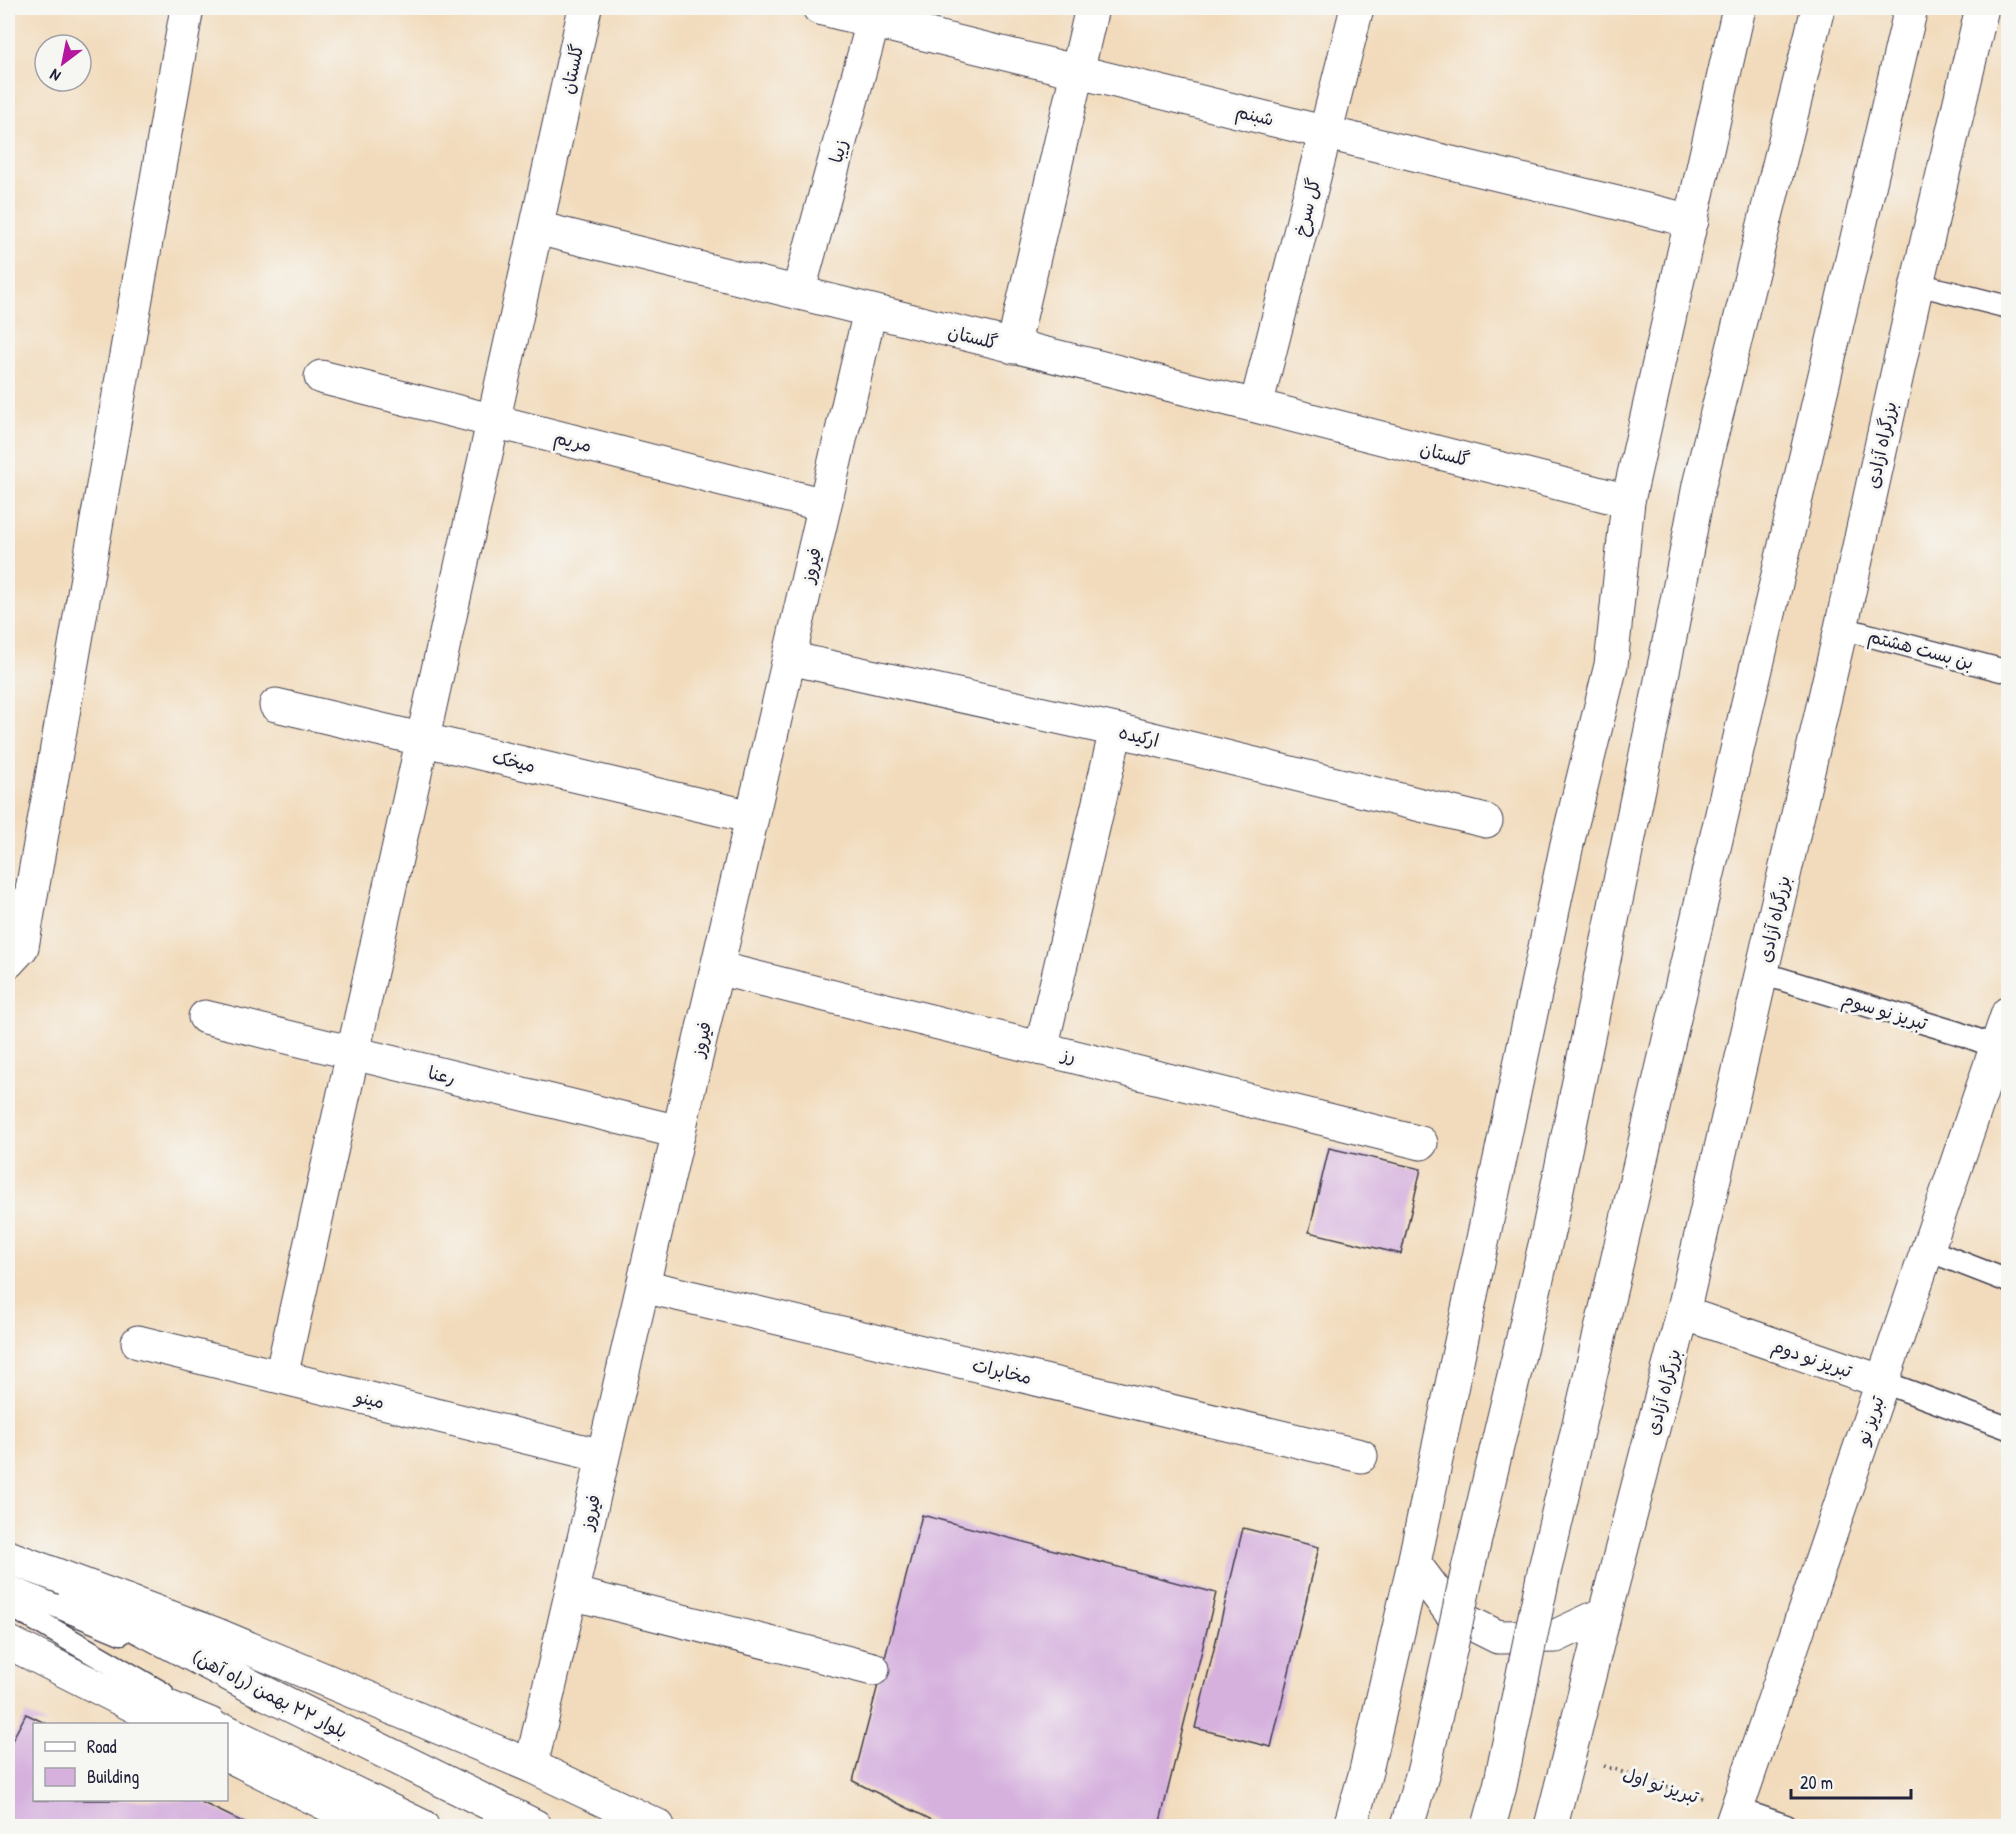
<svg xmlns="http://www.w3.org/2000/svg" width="2016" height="1834" viewBox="0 0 2016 1834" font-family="'Patrick Hand','Playpen Sans Arabic',sans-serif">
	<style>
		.building { fill: #d6b1de }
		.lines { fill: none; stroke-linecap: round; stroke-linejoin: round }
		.lane-casing { stroke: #413e4e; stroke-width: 25 }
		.street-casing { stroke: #413e4e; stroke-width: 35 }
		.primary-casing { stroke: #413e4e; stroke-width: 35 }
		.highway-casing { stroke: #413e4e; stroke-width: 35 }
		.path { stroke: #413e4e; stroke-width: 4; stroke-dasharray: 1.5 4.5; stroke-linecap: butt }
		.lane { stroke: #fff; stroke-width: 22 }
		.street { stroke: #fff; stroke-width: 33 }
		.primary { stroke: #fff; stroke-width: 33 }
		.highway { stroke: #fff; stroke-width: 33 }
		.highway-bridge-casing { stroke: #413e4e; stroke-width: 35; stroke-linecap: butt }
		.highway-bridge { stroke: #fff; stroke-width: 33 }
		.labels { text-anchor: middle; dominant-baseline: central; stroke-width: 6; stroke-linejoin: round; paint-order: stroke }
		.street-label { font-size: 18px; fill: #22223b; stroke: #f6f6f2 }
	</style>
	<rect width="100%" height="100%" fill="#f6f6f2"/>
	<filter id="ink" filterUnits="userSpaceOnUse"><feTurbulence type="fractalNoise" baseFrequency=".0167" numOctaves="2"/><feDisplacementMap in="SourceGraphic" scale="12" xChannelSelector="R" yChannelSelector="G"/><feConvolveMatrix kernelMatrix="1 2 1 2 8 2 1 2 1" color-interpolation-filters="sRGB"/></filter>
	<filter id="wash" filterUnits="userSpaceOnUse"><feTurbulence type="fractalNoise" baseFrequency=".008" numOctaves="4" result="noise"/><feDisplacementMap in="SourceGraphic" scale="24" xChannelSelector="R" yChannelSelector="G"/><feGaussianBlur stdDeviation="1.35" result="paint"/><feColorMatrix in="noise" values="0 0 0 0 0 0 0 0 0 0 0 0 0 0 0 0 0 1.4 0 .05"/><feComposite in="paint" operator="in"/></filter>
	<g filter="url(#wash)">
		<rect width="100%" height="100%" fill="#f2dbbc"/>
		<g id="blocks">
			<!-- building -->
			<path class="building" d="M1329 1148 1421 1169 1401 1254 1309 1232Z
				M922 1515 1216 1593 1159 1826H944L853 1781Z
				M1243 1528 1319 1547 1271 1747 1195 1728Z
				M26 1714 47 1724H34V1800H197L251 1826H8V1748Z"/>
		</g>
	</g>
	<g filter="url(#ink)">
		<use href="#blocks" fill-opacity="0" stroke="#413e4e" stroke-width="1.5"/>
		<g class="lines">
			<!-- lane casing -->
			<g class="lane-casing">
				<path id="lane" d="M1917 284 2008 307
					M1841 628 2001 670
					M1761 973 1958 1033 2008 1051
					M1928 1250 2008 1281
					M1883 1382 2008 1428
					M8 1586 121 1633
					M8 1604 162 1693
					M1737 1809 1786 1826"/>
			</g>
			<!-- street casing -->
			<g class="street-casing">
				<path id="street" d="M819 8 1327 133 1692 221
					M537 228 1256 406 1628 501
					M798 293 877 8
					M1013 347 1092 8
					M321 377 824 505
					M1256 406 1357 8
					M789 658 1116 730 1486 821
					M276 705 752 817
					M8 962 22 947 187 8
					M717 968 1421 1143
					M205 1017 679 1132
					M1041 1049 1116 730
					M643 1286 1361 1456
					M1683 1313 1883 1382
					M138 1342 603 1456
					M281 1377 585 8
					M571 1593 873 1669
					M531 1766 870 311
					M1731 1826 2008 1013"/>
			</g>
			<!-- primary casing -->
			<g class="primary-casing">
				<path id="primary" d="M75 1593 253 1687 535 1826
					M139 1695 210 1724
					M226 1731 422 1826"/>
			</g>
			<!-- highway casing -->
			<g class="highway-casing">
				<path id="highway" d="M8 1557 215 1634 531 1766 658 1826
					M1414 1563 1452 1614 1498 1637 1556 1636 1605 1613
					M1468 1569 1549 1228 1671 632 1699 485 1818 8
					M1543 1577 1911 8
					M8 1642 170 1724
					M226 1754 370 1826
					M1350 1826 1365 1775 1414 1563 1567 844 1611 665 1628 501 1739 8
					M1551 1826 1605 1613 1683 1313 1841 628 1917 284 1982 8"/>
			</g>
			<!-- path -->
			<path class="path" d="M1604 1766 1702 1798"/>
			<!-- lane -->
			<use href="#lane" class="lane"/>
			<!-- street -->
			<use href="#street" class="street"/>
			<!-- primary -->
			<use href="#primary" class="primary"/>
			<!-- highway -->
			<use href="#highway" class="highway"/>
			<!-- highway-bridge casing -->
			<g class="highway-bridge-casing">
				<path id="highway-bridge" d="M1407 1826 1424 1769 1468 1569
					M1489 1826 1500 1786 1543 1577"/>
			</g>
			<!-- highway-bridge -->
			<use href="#highway-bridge" class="highway-bridge"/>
		</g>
	</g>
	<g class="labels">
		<!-- street labels -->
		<g class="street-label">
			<text transform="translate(572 69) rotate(-78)">گلستان</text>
			<text transform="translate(1255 115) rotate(14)">شبنم</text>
			<text transform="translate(838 151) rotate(-75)">زیبا</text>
			<text transform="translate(1307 207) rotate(-76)">گل سرخ</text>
			<text transform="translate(973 337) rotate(14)">گلستان</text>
			<text transform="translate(573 441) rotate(14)">مریم</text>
			<text transform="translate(1881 445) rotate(-78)">بزرگراه آزادی</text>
			<text transform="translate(1445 454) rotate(14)">گلستان</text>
			<text transform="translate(811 565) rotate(-77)">فیروز</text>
			<text transform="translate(1921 649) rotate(15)">بن بست هشتم</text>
			<text transform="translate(1139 736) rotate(14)">ارکیده</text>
			<text transform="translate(514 761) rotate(13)">میخک</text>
			<text transform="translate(1774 919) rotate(-77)">بزرگراه آزادی</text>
			<text transform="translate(1885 1011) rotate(17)">تبریز نو سوم</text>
			<text transform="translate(701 1039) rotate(-77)">فیروز</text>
			<text transform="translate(1069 1055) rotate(14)">رز</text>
			<text transform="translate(442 1075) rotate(14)">رعنا</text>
			<text transform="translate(1812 1358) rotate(19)">تبریز نو دوم</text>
			<text transform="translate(1002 1371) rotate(13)">مخابرات</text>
			<text transform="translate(1663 1392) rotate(-75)">بزرگراه آزادی</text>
			<text transform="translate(370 1399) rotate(14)">مینو</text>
			<text transform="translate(1870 1420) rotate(-71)">تبریز نو</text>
			<text transform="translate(590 1512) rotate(-77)">فیروز</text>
			<text transform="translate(270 1694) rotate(27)">بلوار ۲۲ بهمن (راه آهن)</text>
			<text transform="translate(1661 1785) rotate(18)">تبریز نو اول</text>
		</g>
	</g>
	<!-- margin -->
	<rect width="2016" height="1834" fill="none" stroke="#f6f6f2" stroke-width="30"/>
	<!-- legend -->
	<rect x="33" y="1723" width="195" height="78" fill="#f6f6f2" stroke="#a1a1a9" stroke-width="1.5"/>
	<rect x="45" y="1742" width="30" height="9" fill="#ffffff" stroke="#a1a1a9" stroke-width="1.5"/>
	<text x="87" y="1753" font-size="18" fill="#22223b">Road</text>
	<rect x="45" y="1768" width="30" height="18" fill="#d6b1de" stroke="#a1a1a9" stroke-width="1.5"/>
	<text x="87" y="1783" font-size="18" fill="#22223b">Building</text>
	<!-- north arrow -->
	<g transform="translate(63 63) rotate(212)"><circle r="28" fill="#f6f6f2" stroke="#a1a1a9" stroke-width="1.5"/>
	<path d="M0-4.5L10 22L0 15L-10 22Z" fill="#b5179e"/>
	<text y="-9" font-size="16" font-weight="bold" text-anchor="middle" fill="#22223b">N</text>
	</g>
	<!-- scale -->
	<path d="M1791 1789v9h120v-9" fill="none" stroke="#22223b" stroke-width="3"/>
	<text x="1800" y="1789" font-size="18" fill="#22223b" stroke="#f6f6f2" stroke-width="4.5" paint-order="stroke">20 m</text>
</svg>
